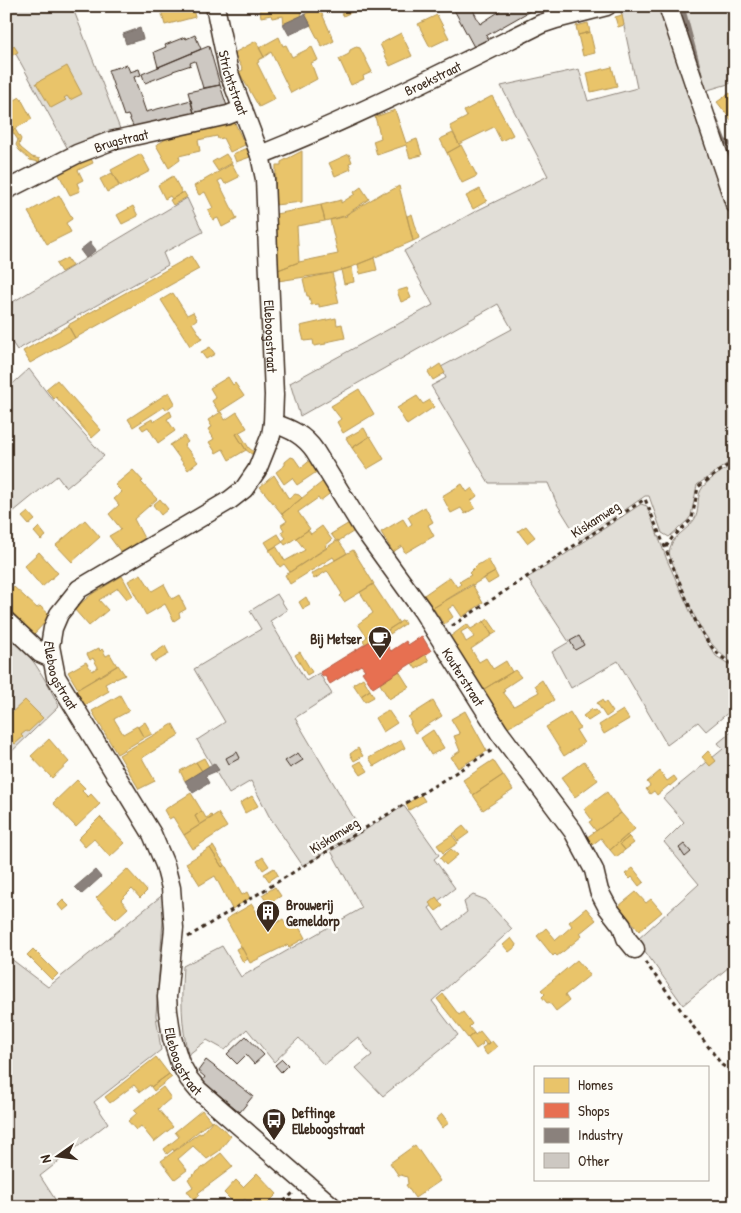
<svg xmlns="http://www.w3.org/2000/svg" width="741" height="1213" viewBox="0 0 741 1213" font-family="'Patrick Hand',sans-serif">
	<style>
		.green { fill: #e1ded7; stroke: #8e847a }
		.homes { fill: #e9c46a; stroke: #b59653; fill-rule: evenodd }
		.shops { fill: #e76f51; stroke: #b35a42 }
		.industry { fill: #8a817c; stroke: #726760 }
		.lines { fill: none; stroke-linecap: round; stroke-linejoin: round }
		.stream { stroke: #887d74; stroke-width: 5 }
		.building { fill: #cdc8c2; stroke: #3b2a1e }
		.minor-casing { stroke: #3b2a1e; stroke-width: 21 }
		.path { stroke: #3b2a1e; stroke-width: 3; stroke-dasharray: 4 4; stroke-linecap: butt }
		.minor { stroke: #fdfcf7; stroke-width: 18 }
		.labels { text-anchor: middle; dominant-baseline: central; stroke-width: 5; stroke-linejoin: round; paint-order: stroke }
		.street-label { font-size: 14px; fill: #3b2a1e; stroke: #fdfcf7 }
		.poi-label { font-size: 14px; font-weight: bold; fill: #3b2a1e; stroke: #fdfcf7; text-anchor: start }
	</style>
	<rect width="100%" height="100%" fill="#fdfcf7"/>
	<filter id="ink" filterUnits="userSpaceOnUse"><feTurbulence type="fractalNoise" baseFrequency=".02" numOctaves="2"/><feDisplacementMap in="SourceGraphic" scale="10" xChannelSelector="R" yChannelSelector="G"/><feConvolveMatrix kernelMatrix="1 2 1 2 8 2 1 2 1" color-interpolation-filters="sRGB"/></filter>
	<g filter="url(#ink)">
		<!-- green -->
		<path class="green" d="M6 6H72L122 134 69 151 6 36Z
			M650 6H660L735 218V458L697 485 691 516 687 521 669 537 662 533 649 496H645L580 541 557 504 548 483H489L431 386 446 378 441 367 512 329 498 304 300 416 290 383 433 305 404 251 476 211 548 176 501 86 579 69 588 101 637 88 621 12Z
			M674 6H735V82L701 92Z
			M187 198 203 232 163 253 168 265 17 350 6 333V306Z
			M29 369 48 394 104 456 66 488 57 476 13 512 6 504V390Z
			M735 463V664C699 644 684 591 669 554 670 536 684 534 694 520 700 512 696 499 701 490 705 481 726 469 735 463Z
			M641 504 647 506 667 560 698 629 716 656 735 668V707L706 731 698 722 667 745 618 661 571 688 552 652 569 642 527 578 552 563Z
			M277 594 287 610 270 621 306 681 319 673 332 694 295 718 361 830 303 866 269 816 251 781 229 794 197 740 225 722 194 669 261 629 250 611Z
			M6 629C29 651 45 678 59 706L6 757Z
			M735 729V962L683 1005 637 940 699 884 664 842 684 822 663 798 723 749 718 743Z
			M404 806 439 855 434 859 455 888 429 908 444 930 467 912 464 902 473 895 486 900 512 929 432 1001 458 1035 383 1096 356 1068 372 1055 358 1037 324 1065 299 1038 274 1062 247 1029 225 1050 207 1040 188 1055C181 1023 181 998 183 966L222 946 241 977 362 908 331 851Z
			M165 893 156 1015 161 1050 94 1102 108 1123 40 1176 60 1207H6V955L48 987Z"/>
		<!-- homes -->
		<path class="homes" d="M163 6H192L195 17 165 25 160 7Z
			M259 6H300L302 16 284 24 283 16 272 18 271 15 261 17Z
			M339 6H349L352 12 343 16Z
			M319 7 334 41 322 47 305 14Z
			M437 15 449 38 430 47 418 24Z
			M622 15 624 25 618 27 615 17Z
			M588 23 590 32 578 35 576 26Z
			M590 32 595 53 583 56 578 35Z
			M401 33 412 56 390 66 380 44Z
			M279 37 283 46 286 45 292 57 312 47 318 60 311 63 317 79 291 93 271 52 264 57 259 48Z
			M256 41 264 57 258 60 259 62 257 63 275 99 259 107 239 72 243 70 234 53Z
			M14 46 18 52 11 56 9 54 10 55 6 60V50Z
			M356 47 360 48 372 72 363 76 364 79 351 85 339 59 349 54 350 50Z
			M67 66 82 94 70 100 67 96 64 98 66 100 51 108 36 83Z
			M612 67 617 86 591 92 587 73Z
			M730 93 735 98V125L717 102Z
			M9 94 12 95 15 100 20 97 32 119 6 134V96Z
			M492 96 513 135 501 141 494 127 459 144 450 126 467 117 464 111Z
			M395 110 406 143 417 139 422 155 410 158 406 145 377 155 373 141 381 138 375 117Z
			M233 119 245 145 230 152 223 138 218 139 217 136 198 140 200 151 179 156 180 160 169 168 156 145 173 135 174 137 180 135 179 132Z
			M15 129 21 139 19 145 21 148 32 157 40 159 39 162 30 160 19 150 16 145 18 140 12 131Z
			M453 133 460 146 447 153 440 139Z
			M461 145 477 176 462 183 447 153Z
			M244 149H247L250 157 236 162 233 154Z
			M302 151V202L275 205 276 165H281V162Z
			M141 154 150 171 122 186 119 185 111 170Z
			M226 154 232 163 218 171 212 162Z
			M349 154 352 162 349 163 351 169 335 176 329 163Z
			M90 156 93 163 78 170 83 180 77 183 80 191 70 195 57 171Z
			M232 164 239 177 225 184 222 179 218 181 237 219 222 227 218 218 213 220 208 210 213 208 205 192 199 195 194 186Z
			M112 173 119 186 107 192 100 179Z
			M173 176 182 193 172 199 170 196 165 199 158 185Z
			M399 186 413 241 352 267 332 273 278 281V270L299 262 338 254 330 220 347 216 346 215 384 192 386 193Z
			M361 187 369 199 344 216 325 221 321 205 341 200V203L355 194 354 192Z
			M480 189 487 201 473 209 466 196Z
			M184 192 187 197 173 205 170 200Z
			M59 195 71 216 72 219 66 223 71 232 47 244 28 212Z
			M321 205 325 221 297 226 299 262 278 270 276 214Z
			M133 206 138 216 122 224 117 215Z
			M412 214 419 238 413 241 407 216Z
			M191 256 199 269 75 338 68 325Z
			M67 258 72 266 61 272 56 264Z
			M374 258 377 270 360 274 358 264Z
			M352 267 354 282 344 284 341 270Z
			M332 273 339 303 319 307V304L311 305 309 296H307L303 279Z
			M407 288 411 298 401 302 397 291Z
			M173 293 187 315 193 312 197 319 192 323 202 338 190 346 161 300Z
			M336 318 337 325 342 324 345 338 326 342V344L314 346 313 340 304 341 300 326Z
			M68 326 75 338 30 363 23 351Z
			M210 347 215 354 206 359 201 352Z
			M440 364 445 373 433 380 428 372Z
			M228 377 233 385 235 383 244 396 219 412 212 401 216 398 210 388Z
			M57 380 101 430 92 438 56 397 54 399 46 389Z
			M359 389 374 414 343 433 337 422 341 419 331 406Z
			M169 392 175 403 166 410 164 407 133 427 128 419Z
			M417 396 423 404 430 400 434 407 407 425 397 408Z
			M170 411 172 416 167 419 175 431 158 443 148 427 143 430 140 426 152 419 153 422Z
			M221 412 225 420 237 412 247 428 236 434 246 450 229 460 223 449 216 453 209 442 214 439 208 429 212 427 208 420Z
			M364 428 369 437 352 448 346 438Z
			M239 432 249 448 254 452 253 455 246 450 236 434Z
			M184 436 188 442 184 445 198 462 188 470 170 445Z
			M370 436 384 459 367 469 352 448Z
			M291 457 294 458 301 468 313 458 321 469 297 485 292 478 284 484 276 472 285 465V462Z
			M133 470 143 481 141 482 157 499 134 519 146 542 123 555 109 536 121 529 109 514 119 505 114 499 122 492 115 485Z
			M274 475 289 499 295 494 299 495 302 498 282 514 260 487Z
			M326 479 333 491 320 501 318 498 298 512 310 529 285 545 282 541 286 538 281 532 284 530 281 525 287 521 282 514Z
			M462 484 467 492 472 488 477 496 471 501 475 508 465 514 461 508 451 513 442 496Z
			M160 499 168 509 161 515 153 505Z
			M425 507 433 522 428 525 434 536 405 553 402 546 393 552 381 532 403 519 408 527 412 524 408 517Z
			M28 512 35 520 29 525 22 517Z
			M85 520 100 537 72 562 56 545Z
			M351 522 356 530 337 542 331 534Z
			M322 526 332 540 325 546 327 548 290 572 284 564 280 567 269 550 276 546 285 561 305 550 296 538 308 530 311 534Z
			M526 526 535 537 527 543 518 531Z
			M39 527 46 536 41 540 34 532Z
			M278 534 283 542 270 550 265 542Z
			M338 540 347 553 335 560 333 557 290 584 285 575Z
			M353 550 374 584 344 602 340 596 342 594 329 573 327 571 314 579 311 574Z
			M39 552 58 573 42 587 24 566Z
			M488 559 495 572 433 608 424 595 450 577 457 587 461 584 459 582 471 575 469 573 476 566Z
			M495 572 498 578 488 584 484 578Z
			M141 574 152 591 164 584 172 599 179 595 186 609 179 613 180 617 174 621 165 604 146 615 128 581Z
			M122 576 133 596 127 599 118 588 99 600 108 610 89 626 74 609 92 594Z
			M373 584 399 623 365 644 363 640 367 637 358 624 373 613 360 592Z
			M472 584 483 603 462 617 454 605 448 609 453 617 444 624 433 608Z
			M14 587 37 608 40 606 51 616 31 637 6 614V596Z
			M306 597 310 605 303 609 299 602Z
			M488 619 497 632 492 635 484 622Z
			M403 620 405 624 390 634 388 630Z
			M484 621 492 635 471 649 479 662 486 658 493 669 506 661 512 672 479 692 447 639 467 624 471 629ZM468 628 474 637 466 642 461 632Z
			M165 646 169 654 155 662 151 655Z
			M99 648 100 651 102 649 106 656 110 654 117 666 78 689 68 672 86 662 92 671 98 667 93 658 90 660 87 654Z
			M300 652 312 672 307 675 295 655Z
			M425 654 429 661 416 669 412 663Z
			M118 665 125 675 116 679V678L105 684 109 691 85 705 76 690Z
			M515 670 521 677 503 689 505 691 503 692 514 706 539 692 535 685 542 680 554 700 506 729 481 691Z
			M399 671 409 687 389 699 380 684Z
			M363 678 370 690 361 696 353 684Z
			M370 690 374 697 365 702 361 696Z
			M120 695 129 711 114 719 123 734 137 726 144 738 117 754 92 711Z
			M25 700 43 718 28 732 26 731 21 735 23 737 15 744 6 736V718Z
			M602 700 604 703 606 702 613 712 606 717 597 703Z
			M433 701 442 716 415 733 410 724 411 723 408 717Z
			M592 709 594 711 596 710 599 714 588 721 583 716Z
			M388 710 397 723 383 732 375 718Z
			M623 710 629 719 604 734 599 725Z
			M465 711 487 751 458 768 451 757 460 751 454 736 460 734 451 719Z
			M570 712 580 728 576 730 584 743 564 756 546 727Z
			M145 722 152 734 144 738 138 727Z
			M173 724 179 735 142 758 155 781 139 789 119 755Z
			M433 730 444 748 431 755 421 738Z
			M49 739 69 762 52 778 31 756Z
			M401 740 405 748 374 766 369 758Z
			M358 748 363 756 354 761 350 754Z
			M708 751 716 761 710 766 702 757Z
			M204 758 209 767 202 771 196 762Z
			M493 760 503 775 473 795 463 780Z
			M361 761 368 771 361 775 354 765Z
			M584 761 598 780 575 797 561 778Z
			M196 762 202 771 185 781 180 771Z
			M660 771 667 781 674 776 677 780 670 786 669 785 657 795 654 791 650 794 646 789 650 786 647 782Z
			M503 775 513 790 483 810 473 795Z
			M77 780 85 788 82 791 88 797 91 794 100 804 76 827 53 803Z
			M607 792 621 813 596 831 589 822 592 820 584 809Z
			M191 793 202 811 195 816 200 825 184 835 173 817 169 819 164 810Z
			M421 795 425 801 409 810 406 804Z
			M252 796 258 806 245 813 240 803Z
			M202 811 206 818 211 815 213 817 200 825 195 816Z
			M218 813 227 827 193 849 184 835Z
			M621 813 635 829 610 850 601 838 588 848 583 840Z
			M100 817 125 843 110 857 94 839 85 847 78 839Z
			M463 826 469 833 458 841 453 834Z
			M452 835 458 843 443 853 437 845Z
			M627 835 629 837 620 844 625 850 616 857 610 850Z
			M629 837 634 843 625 850 620 844Z
			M213 846 225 865 222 867 210 848Z
			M210 848 222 867 225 865 242 895 247 892 250 898 232 909 215 876 200 885 186 863Z
			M451 849 458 855 446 865 440 858Z
			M263 857 269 866 263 870 257 861Z
			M274 868 278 875 269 881 264 874Z
			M633 868 644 882 639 886 632 877 630 879 625 874Z
			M127 869 147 891 140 898 132 889 121 900 128 908 116 919 96 898Z
			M275 887 281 896 268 904 262 895Z
			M636 892 646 903 651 899 662 912 639 931 619 906Z
			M436 897 443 906 436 911 429 903Z
			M63 900 69 906 63 911 58 905Z
			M252 904 266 929 283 919 288 928 297 923 305 938 289 947 287 945 250 963 226 919Z
			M586 908 596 920 580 933 582 936 564 951 557 956 555 954 553 956 537 936 546 928 556 940 572 926 569 922Z
			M511 938 517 946 509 952 503 945Z
			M241 946 248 959 243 962 236 949Z
			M33 949 58 974 52 980 27 955Z
			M577 960 590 975 565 995 569 1001 556 1011 549 1002 547 1003 542 997 545 994 541 990Z
			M443 994 459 1015 463 1012 472 1024 469 1027 474 1033 468 1038 437 999Z
			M480 1031 489 1042 486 1045 484 1041 482 1043 483 1044 476 1049 468 1038 474 1033 475 1035Z
			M492 1041 497 1047 487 1055 482 1048Z
			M156 1057 169 1074 151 1087 150 1085 140 1092 134 1085 110 1103 105 1097Z
			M169 1074 172 1077 154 1091 151 1087Z
			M163 1087 171 1098 158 1109 173 1127 154 1142 141 1126 136 1130 128 1121 137 1113 134 1110Z
			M202 1110 211 1121 174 1151 173 1149 167 1154 164 1149 179 1137 175 1132Z
			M442 1114 449 1123 442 1128 436 1119Z
			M213 1120 231 1136 219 1151 207 1159 193 1146 178 1159 187 1170 175 1179 161 1161 199 1133 201 1134Z
			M415 1145 440 1181 415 1198 406 1185 408 1184 407 1177 401 1175 399 1176 390 1163Z
			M221 1153 233 1167 198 1193 200 1195 194 1200 187 1191 193 1187 188 1179Z
			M257 1173 277 1194 264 1207H253L245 1199 237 1206 224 1193 236 1180 243 1187Z"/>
		<!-- shops -->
		<path class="shops" d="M380 635 391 651 406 641 408 645 422 636 431 651 373 688 362 672 365 670 361 665 330 684 325 676 323 677 320 672Z"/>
		<!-- industry -->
		<path class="industry" d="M305 14 311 25 289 35 283 24Z
			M140 28 143 39 126 44 123 34Z
			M90 242 96 250 86 258 80 250Z
			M214 763 219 770 205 776 209 783 193 793 185 781Z
			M95 870 101 877 82 894 75 887Z"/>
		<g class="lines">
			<!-- stream -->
			<path class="stream" d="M682 6 700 74
				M714 116 724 141 735 147"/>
		</g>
		<!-- building -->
		<path class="building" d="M452 6H471L480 24 500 11 498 6H528L530 11 486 36 488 39 474 47Z
			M195 35 201 49 158 67 154 52 166 47 165 45 185 37 186 39Z
			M209 46 220 85 203 88 195 61 190 63 191 65 173 71V72L145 83 142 74Z
			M127 65 130 72 139 69 141 75 134 77 146 112 191 100 195 117 149 127 148 124 134 128 128 115 124 116 108 70Z
			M220 85 228 109 195 117 188 92Z
			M579 636 584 645 575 650 570 641Z
			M237 752 240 758 229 764 226 758Z
			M298 753 303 760 290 768 285 761Z
			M684 844 691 852 685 857 679 848Z
			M246 1036 264 1055 254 1064 246 1055 237 1064 227 1054Z
			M282 1059 288 1065 281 1072 275 1065Z
			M206 1060 253 1096 240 1112 202 1081 205 1077 198 1071Z"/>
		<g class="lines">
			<!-- minor casing -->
			<g class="minor-casing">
				<g id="minor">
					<path id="s1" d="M215 6 229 73 260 155 265 179 274 395 273 423 271 435 257 470 244 489 230 500 79 589 59 614 53 628 50 646 56 677 152 834 165 865 171 888 174 928 167 997 168 1011 172 1038 180 1063 189 1079 198 1090 333 1207"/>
					<path d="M668 6 735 204"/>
					<path id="s2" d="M260 155C356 117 448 70 541 24L556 19 607 6"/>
					<path id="s3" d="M6 190 77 154 111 141 228 115 243 109"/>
					<path id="s4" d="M273 423C291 429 304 435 315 451L362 527 422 610 499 732 573 831 594 870 599 891 608 908 622 926 626 938 635 949"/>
					<path d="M6 621 40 653 51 658"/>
				</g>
			</g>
			<!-- path -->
			<path class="path" d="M666 547 672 538 692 519 698 487 735 460
				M452 626 645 499 696 622C708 643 713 653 735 666
				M188 937 494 749
				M645 962 722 1065 735 1074
				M278 1207 294 1192"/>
			<!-- minor -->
			<use href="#minor" class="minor"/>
		</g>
	</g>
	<!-- icons -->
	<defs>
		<g id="cafe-pin" transform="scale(1.25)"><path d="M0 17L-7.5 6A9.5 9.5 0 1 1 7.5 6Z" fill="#3b2a1e" stroke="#fdfcf7"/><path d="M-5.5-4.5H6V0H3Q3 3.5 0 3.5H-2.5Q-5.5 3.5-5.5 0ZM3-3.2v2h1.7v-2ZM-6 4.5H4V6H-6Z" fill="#fff"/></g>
		<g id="building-pin" transform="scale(1.25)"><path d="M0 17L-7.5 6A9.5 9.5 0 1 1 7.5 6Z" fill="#3b2a1e" stroke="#fdfcf7"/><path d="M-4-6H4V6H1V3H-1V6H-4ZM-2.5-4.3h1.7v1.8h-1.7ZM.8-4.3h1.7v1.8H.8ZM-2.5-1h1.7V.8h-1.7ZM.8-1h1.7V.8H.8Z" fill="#fff"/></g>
		<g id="bus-pin" transform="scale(1.25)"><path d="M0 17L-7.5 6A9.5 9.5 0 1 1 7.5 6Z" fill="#3b2a1e" stroke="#fdfcf7"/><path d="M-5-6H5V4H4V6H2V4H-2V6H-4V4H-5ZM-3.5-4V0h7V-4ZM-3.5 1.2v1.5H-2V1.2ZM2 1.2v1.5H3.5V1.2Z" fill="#fff"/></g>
	</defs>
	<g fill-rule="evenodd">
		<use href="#cafe-pin" x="380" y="638"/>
		<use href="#building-pin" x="268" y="912"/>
		<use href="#bus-pin" x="274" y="1120"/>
	</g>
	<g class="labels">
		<!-- street labels -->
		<g class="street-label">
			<text stroke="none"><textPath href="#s2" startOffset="189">Broekstraat</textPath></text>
			<text stroke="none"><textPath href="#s1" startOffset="79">Strichtstraat</textPath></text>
			<text stroke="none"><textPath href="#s3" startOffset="126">Brugstraat</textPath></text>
			<text stroke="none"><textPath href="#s1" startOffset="338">Elleboogstraat</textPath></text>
			<text transform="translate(595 519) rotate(-33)">Kiskamweg</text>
			<text stroke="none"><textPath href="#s1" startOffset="788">Elleboogstraat</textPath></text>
			<text stroke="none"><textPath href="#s4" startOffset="322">Kouterstraat</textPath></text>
			<text transform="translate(334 835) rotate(-32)">Kiskamweg</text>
			<text stroke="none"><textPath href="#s1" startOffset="1206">Elleboogstraat</textPath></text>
		</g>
		<!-- poi labels -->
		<g class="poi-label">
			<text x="362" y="638" text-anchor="end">Bij Metser</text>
			<text x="286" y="904">Brouwerij<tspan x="286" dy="16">Gemeldorp</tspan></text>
			<text x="292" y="1112">Deftinge<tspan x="292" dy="16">Elleboogstraat</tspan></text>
		</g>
	</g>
	<!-- margin -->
	<rect width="741" height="1213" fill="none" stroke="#fdfcf7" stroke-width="25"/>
	<rect x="12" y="12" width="716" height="1188" fill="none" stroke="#3b2a1e" stroke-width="2" filter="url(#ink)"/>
	<!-- legend -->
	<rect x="534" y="1066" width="175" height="115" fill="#fdfcf7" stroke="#afa8a0"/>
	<rect x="544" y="1078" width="25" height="15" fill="#e9c46a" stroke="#afa8a0"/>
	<text x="578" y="1090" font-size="15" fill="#3b2a1e">Homes</text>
	<rect x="544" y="1103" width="25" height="15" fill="#e76f51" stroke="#afa8a0"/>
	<text x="578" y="1116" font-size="15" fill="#3b2a1e">Shops</text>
	<rect x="544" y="1128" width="25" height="15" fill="#8a817c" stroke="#afa8a0"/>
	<text x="578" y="1140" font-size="15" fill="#3b2a1e">Industry</text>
	<rect x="544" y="1153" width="25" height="15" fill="#cdc8c2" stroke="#afa8a0"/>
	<text x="578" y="1166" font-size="15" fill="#3b2a1e">Other</text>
	<!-- north arrow -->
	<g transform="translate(58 1156) rotate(256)" stroke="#fdfcf7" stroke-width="4" paint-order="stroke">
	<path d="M0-4L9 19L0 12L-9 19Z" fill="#3b2a1e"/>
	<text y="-8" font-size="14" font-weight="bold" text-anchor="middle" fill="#3b2a1e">N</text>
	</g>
</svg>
